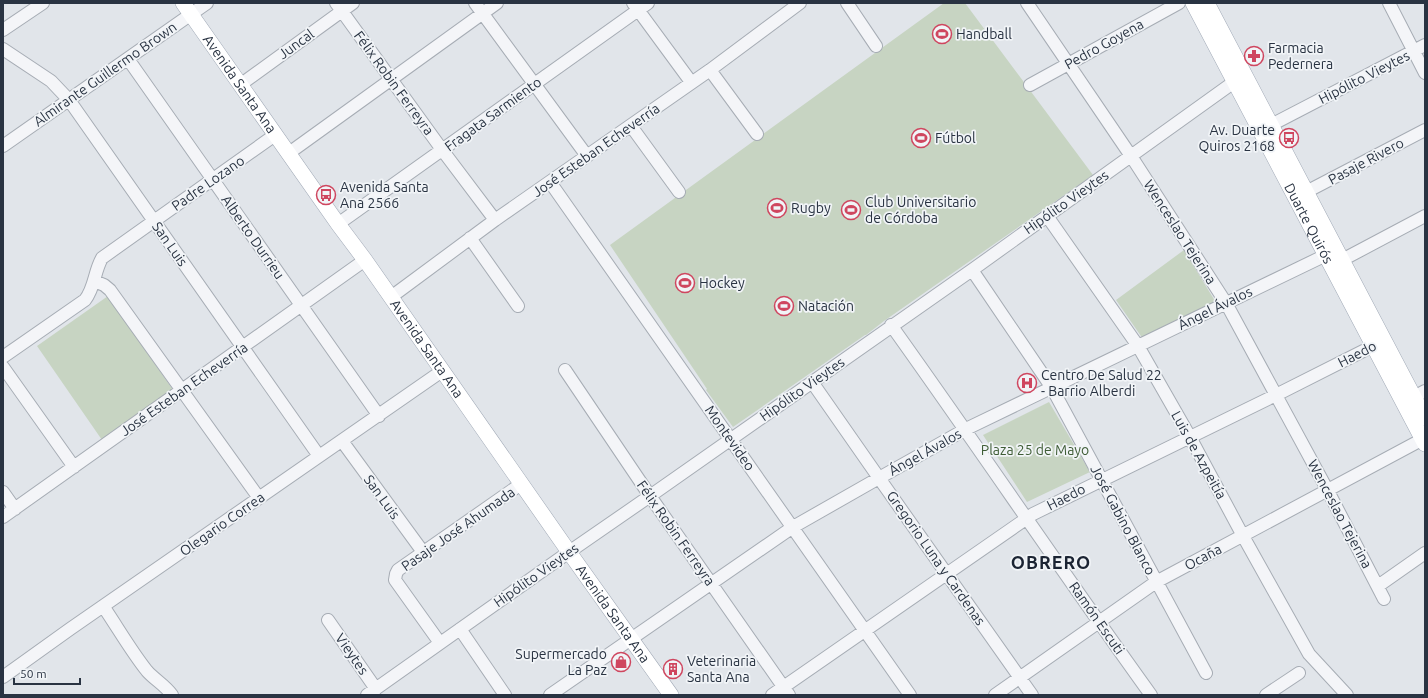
<svg xmlns="http://www.w3.org/2000/svg" width="1428" height="698" viewBox="0 0 1428 698" font-family="Ubuntu,sans-serif">
	<style>
		.green { fill: #c7d4c2 }
		.lines { fill: none; stroke-linecap: round; stroke-linejoin: round }
		.minor-casing { stroke: #a6acb4; stroke-width: 14 }
		.major-casing { stroke: #a0a9b6; stroke-width: 16 }
		.minor { stroke: #f4f5f8; stroke-width: 12 }
		.major { stroke: #fff; stroke-width: 15 }
		.labels { text-anchor: middle; dominant-baseline: central; stroke-width: 3.5; stroke-linejoin: round; paint-order: stroke }
		.poi-label { font-size: 14px; fill: #293342; stroke: #f1f4f7; text-anchor: start }
		.street-label { font-size: 14px; fill: #293342; stroke: #f1f4f7 }
		.park-label { font-size: 14px; fill: #3f5d36; stroke: #f1f4f7 }
		.district-label { font-size: 18px; font-weight: bold; letter-spacing: 1px; fill: #1b2433; stroke: #f1f4f7 }
	</style>
	<rect width="100%" height="100%" fill="#e1e5ea"/>
	<!-- green -->
	<path class="green" d="M944 3H965L1093 175 884 321 866 335H865L733 427 706 390 707 389 610 245Z
		M1184 250 1215 301 1143 339 1116 300Z
		M108 296 173 390 102 440 37 346Z
		M1049 402 1090 472 1027 502 983 435Z"/>
	<g class="lines">
		<!-- minor casing -->
		<g class="minor-casing">
			<path id="minor" d="M336 3 443 151 495 220
				M475 3 587 156
				M633 3 691 82
				M847 3 876 46
				M1027 3 1131 156 1226 303 1328 491 1384 599
				M1389 3 1425 73
				M3 30 43 3
				M3 49 51 81 69 100 319 456
				M128 59 379 416
				M710 70 757 134
				M240 85 353 3
				M1030 85 1179 3
				M631 126 679 192
				M1265 129 1271 125 1425 45
				M3 146 207 3
				M289 153 497 3
				M550 182 910 695
				M1306 192 1425 130
				M1047 216 1138 346 1190 437 1243 536 1309 654 1347 695
				M338 224 648 3
				M470 238 518 306
				M1342 260 1425 216
				M972 270 1052 388 1206 673
				M94 281 104 285 110 290 259 498
				M391 297 495 220 710 70 800 3
				M891 325C979 448 1063 573 1151 695
				M3 357 85 300C95 287 94 272 102 258L275 135
				M3 367 74 467
				M565 370 650 496 789 695
				M812 382 879 478 1032 695
				M1414 397 1425 391
				M342 441 423 552
				M3 492 15 509
				M3 517 365 260
				M1378 586 1425 553
				M103 606C118 628 131 651 147 671 155 680 165 685 172 695
				M328 620 376 689
				M460 629 505 695
				M440 643 395 580 396 574 398 570 521 484
				M3 677 70 629 442 371
				M367 695 569 552 650 496 972 270 1241 77
				M550 695 793 527 879 478 966 429 1326 255
				M772 695 1033 514 1276 395 1381 342
				M995 695 1156 582 1423 439
				M1266 695 1299 673"/>
		</g>
		<!-- major casing -->
		<g class="major-casing">
			<g id="major">
				<path id="s1" d="M183 3 338 224 365 260 569 552 671 695"/>
				<path id="s2" d="M1193 3 1425 444"/>
				<path d="M1207 3 1425 418"/>
			</g>
		</g>
		<!-- minor -->
		<use href="#minor" class="minor"/>
		<!-- major -->
		<use href="#major" class="major"/>
	</g>
	<!-- icons -->
	<defs>
		<g id="stadium-ring" transform="scale(1)"><circle r="9.5" fill="#f1f4f7" stroke="#cf465f" stroke-width="1.5"/><path d="M0-5a6.5 5 0 1 0 0 10a6.5 5 0 1 0 0-10ZM-3.5-1.8h7v3.6h-7Z" fill="#cf465f"/></g>
		<g id="pharmacy-ring" transform="scale(1)"><circle r="9.5" fill="#f1f4f7" stroke="#cf465f" stroke-width="1.5"/><path d="M-2-6h4v4h4v4h-4v4h-4v-4h-4v-4h4Z" fill="#cf465f"/></g>
		<g id="bus-ring" transform="scale(1)"><circle r="9.5" fill="#f1f4f7" stroke="#cf465f" stroke-width="1.5"/><path d="M-5-6H5V4H4V6H2V4H-2V6H-4V4H-5ZM-3.5-4V0h7V-4ZM-3.5 1.2v1.5H-2V1.2ZM2 1.2v1.5H3.5V1.2Z" fill="#cf465f"/></g>
		<g id="hospital-ring" transform="scale(1)"><circle r="9.5" fill="#f1f4f7" stroke="#cf465f" stroke-width="1.5"/><path d="M-5-5h3v3.5h4V-5h3V5h-3V1.5h-4V5h-3Z" fill="#cf465f"/></g>
		<g id="shop-ring" transform="scale(1)"><circle r="9.5" fill="#f1f4f7" stroke="#cf465f" stroke-width="1.5"/><path d="M-5-2.5h2.3a2.7 3.5 0 0 1 5.4 0H5L5.5 6h-11ZM-1.5-2.5h3a1.5 2.3 0 0 0-3 0Z" fill="#cf465f"/></g>
		<g id="building-ring" transform="scale(1)"><circle r="9.5" fill="#f1f4f7" stroke="#cf465f" stroke-width="1.5"/><path d="M-4-6H4V6H1V3H-1V6H-4ZM-2.5-4.3h1.7v1.8h-1.7ZM.8-4.3h1.7v1.8H.8ZM-2.5-1h1.7V.8h-1.7ZM.8-1h1.7V.8H.8Z" fill="#cf465f"/></g>
	</defs>
	<g fill-rule="evenodd">
		<use href="#stadium-ring" x="942" y="34"/>
		<use href="#pharmacy-ring" x="1254" y="56"/>
		<use href="#stadium-ring" x="921" y="138"/>
		<use href="#bus-ring" x="1289" y="138"/>
		<use href="#bus-ring" x="326" y="195"/>
		<use href="#stadium-ring" x="777" y="208"/>
		<use href="#stadium-ring" x="851" y="210"/>
		<use href="#stadium-ring" x="685" y="283"/>
		<use href="#stadium-ring" x="784" y="306"/>
		<use href="#hospital-ring" x="1027" y="383"/>
		<use href="#shop-ring" x="621" y="662"/>
		<use href="#building-ring" x="673" y="669"/>
	</g>
	<g class="labels">
		<!-- poi labels -->
		<g class="poi-label">
			<text x="956" y="34">Handball</text>
			<text x="1268" y="48">Farmacia<tspan x="1268" dy="16">Pedernera</tspan></text>
			<text x="1275" y="130" text-anchor="end">Av. Duarte<tspan x="1275" dy="16">Quiros 2168</tspan></text>
			<text x="935" y="138">Fútbol</text>
			<text x="340" y="187">Avenida Santa<tspan x="340" dy="16">Ana 2566</tspan></text>
			<text x="865" y="202">Club Universitario<tspan x="865" dy="16">de Córdoba</tspan></text>
			<text x="791" y="208">Rugby</text>
			<text x="699" y="283">Hockey</text>
			<text x="798" y="306">Natación</text>
			<text x="1041" y="375">Centro De Salud 22<tspan x="1041" dy="16">- Barrio Alberdi</tspan></text>
			<text x="607" y="654" text-anchor="end">Supermercado<tspan x="607" dy="16">La Paz</tspan></text>
			<text x="687" y="661">Veterinaria<tspan x="687" dy="16">Santa Ana</tspan></text>
		</g>
		<!-- street labels -->
		<g class="street-label">
			<text transform="translate(296 44) rotate(-36)">Juncal</text>
			<text transform="translate(1104 44) rotate(-29)">Pedro Goyena</text>
			<text transform="translate(105 74) rotate(-35)">Almirante Guillermo Brown</text>
			<text transform="translate(1364 77) rotate(-27)">Hipólito Vieytes</text>
			<text transform="translate(394 83) rotate(54)">Félix Robin Ferreyra</text>
			<text stroke="none"><textPath href="#s1" startOffset="99">Avenida Santa Ana</textPath></text>
			<text transform="translate(493 114) rotate(-36)">Fragata Sarmiento</text>
			<text transform="translate(596 150) rotate(-35)">José Esteban Echeverría</text>
			<text transform="translate(1366 161) rotate(-28)">Pasaje Rivero</text>
			<text transform="translate(208 183) rotate(-35)">Padre Lozano</text>
			<text transform="translate(1066 202) rotate(-35)">Hipólito Vieytes</text>
			<text stroke="none"><textPath href="#s2" startOffset="249">Duarte Quirós</textPath></text>
			<text transform="translate(1180 232) rotate(57)">Wenceslao Tejerina</text>
			<text transform="translate(253 237) rotate(55)">Alberto Durrieu</text>
			<text transform="translate(170 244) rotate(55)">San Luis</text>
			<text transform="translate(1215 308) rotate(-26)">Ángel Ávalos</text>
			<text stroke="none"><textPath href="#s1" startOffset="423">Avenida Santa Ana</textPath></text>
			<text transform="translate(1357 354) rotate(-27)">Haedo</text>
			<text transform="translate(184 389) rotate(-35)">José Esteban Echeverría</text>
			<text transform="translate(802 389) rotate(-35)">Hipólito Vieytes</text>
			<text transform="translate(730 438) rotate(55)">Montevideo</text>
			<text transform="translate(925 452) rotate(-29)">Ángel Ávalos</text>
			<text transform="translate(1199 455) rotate(61)">Luis de Azpeitía</text>
			<text transform="translate(382 497) rotate(54)">San Luis</text>
			<text transform="translate(1066 497) rotate(-27)">Haedo</text>
			<text transform="translate(1340 514) rotate(62)">Wenceslao Tejerina</text>
			<text transform="translate(1123 520) rotate(62)">José Gabino Blanco</text>
			<text transform="translate(222 524) rotate(-35)">Olegario Correa</text>
			<text transform="translate(458 529) rotate(-35)">Pasaje José Ahumada</text>
			<text transform="translate(676 533) rotate(55)">Félix Robin Ferreyra</text>
			<text transform="translate(1203 557) rotate(-28)">Ocaña</text>
			<text transform="translate(936 558) rotate(55)">Gregorio Luna y Cardenas</text>
			<text transform="translate(536 575) rotate(-35)">Hipólito Vieytes</text>
			<text stroke="none"><textPath href="#s1" startOffset="747">Avenida Santa Ana</textPath></text>
			<text transform="translate(1097 618) rotate(55)">Ramón Escuti</text>
			<text transform="translate(352 654) rotate(55)">Vieytes</text>
		</g>
		<!-- park labels -->
		<g class="park-label">
			<text x="1035" y="450">Plaza 25 de Mayo</text>
		</g>
		<!-- district labels -->
		<g class="district-label">
			<text x="1051" y="562">OBRERO</text>
		</g>
	</g>
	<!-- border -->
	<rect width="1428" height="698" fill="none" stroke="#293342" stroke-width="8"/>
	<!-- scale -->
	<path d="M14 678v6h66v-6" fill="none" stroke="#293342" stroke-width="2"/>
	<text x="20" y="678" font-size="12" fill="#293342" stroke="#f1f4f7" stroke-width="3" paint-order="stroke">50 m</text>
</svg>
